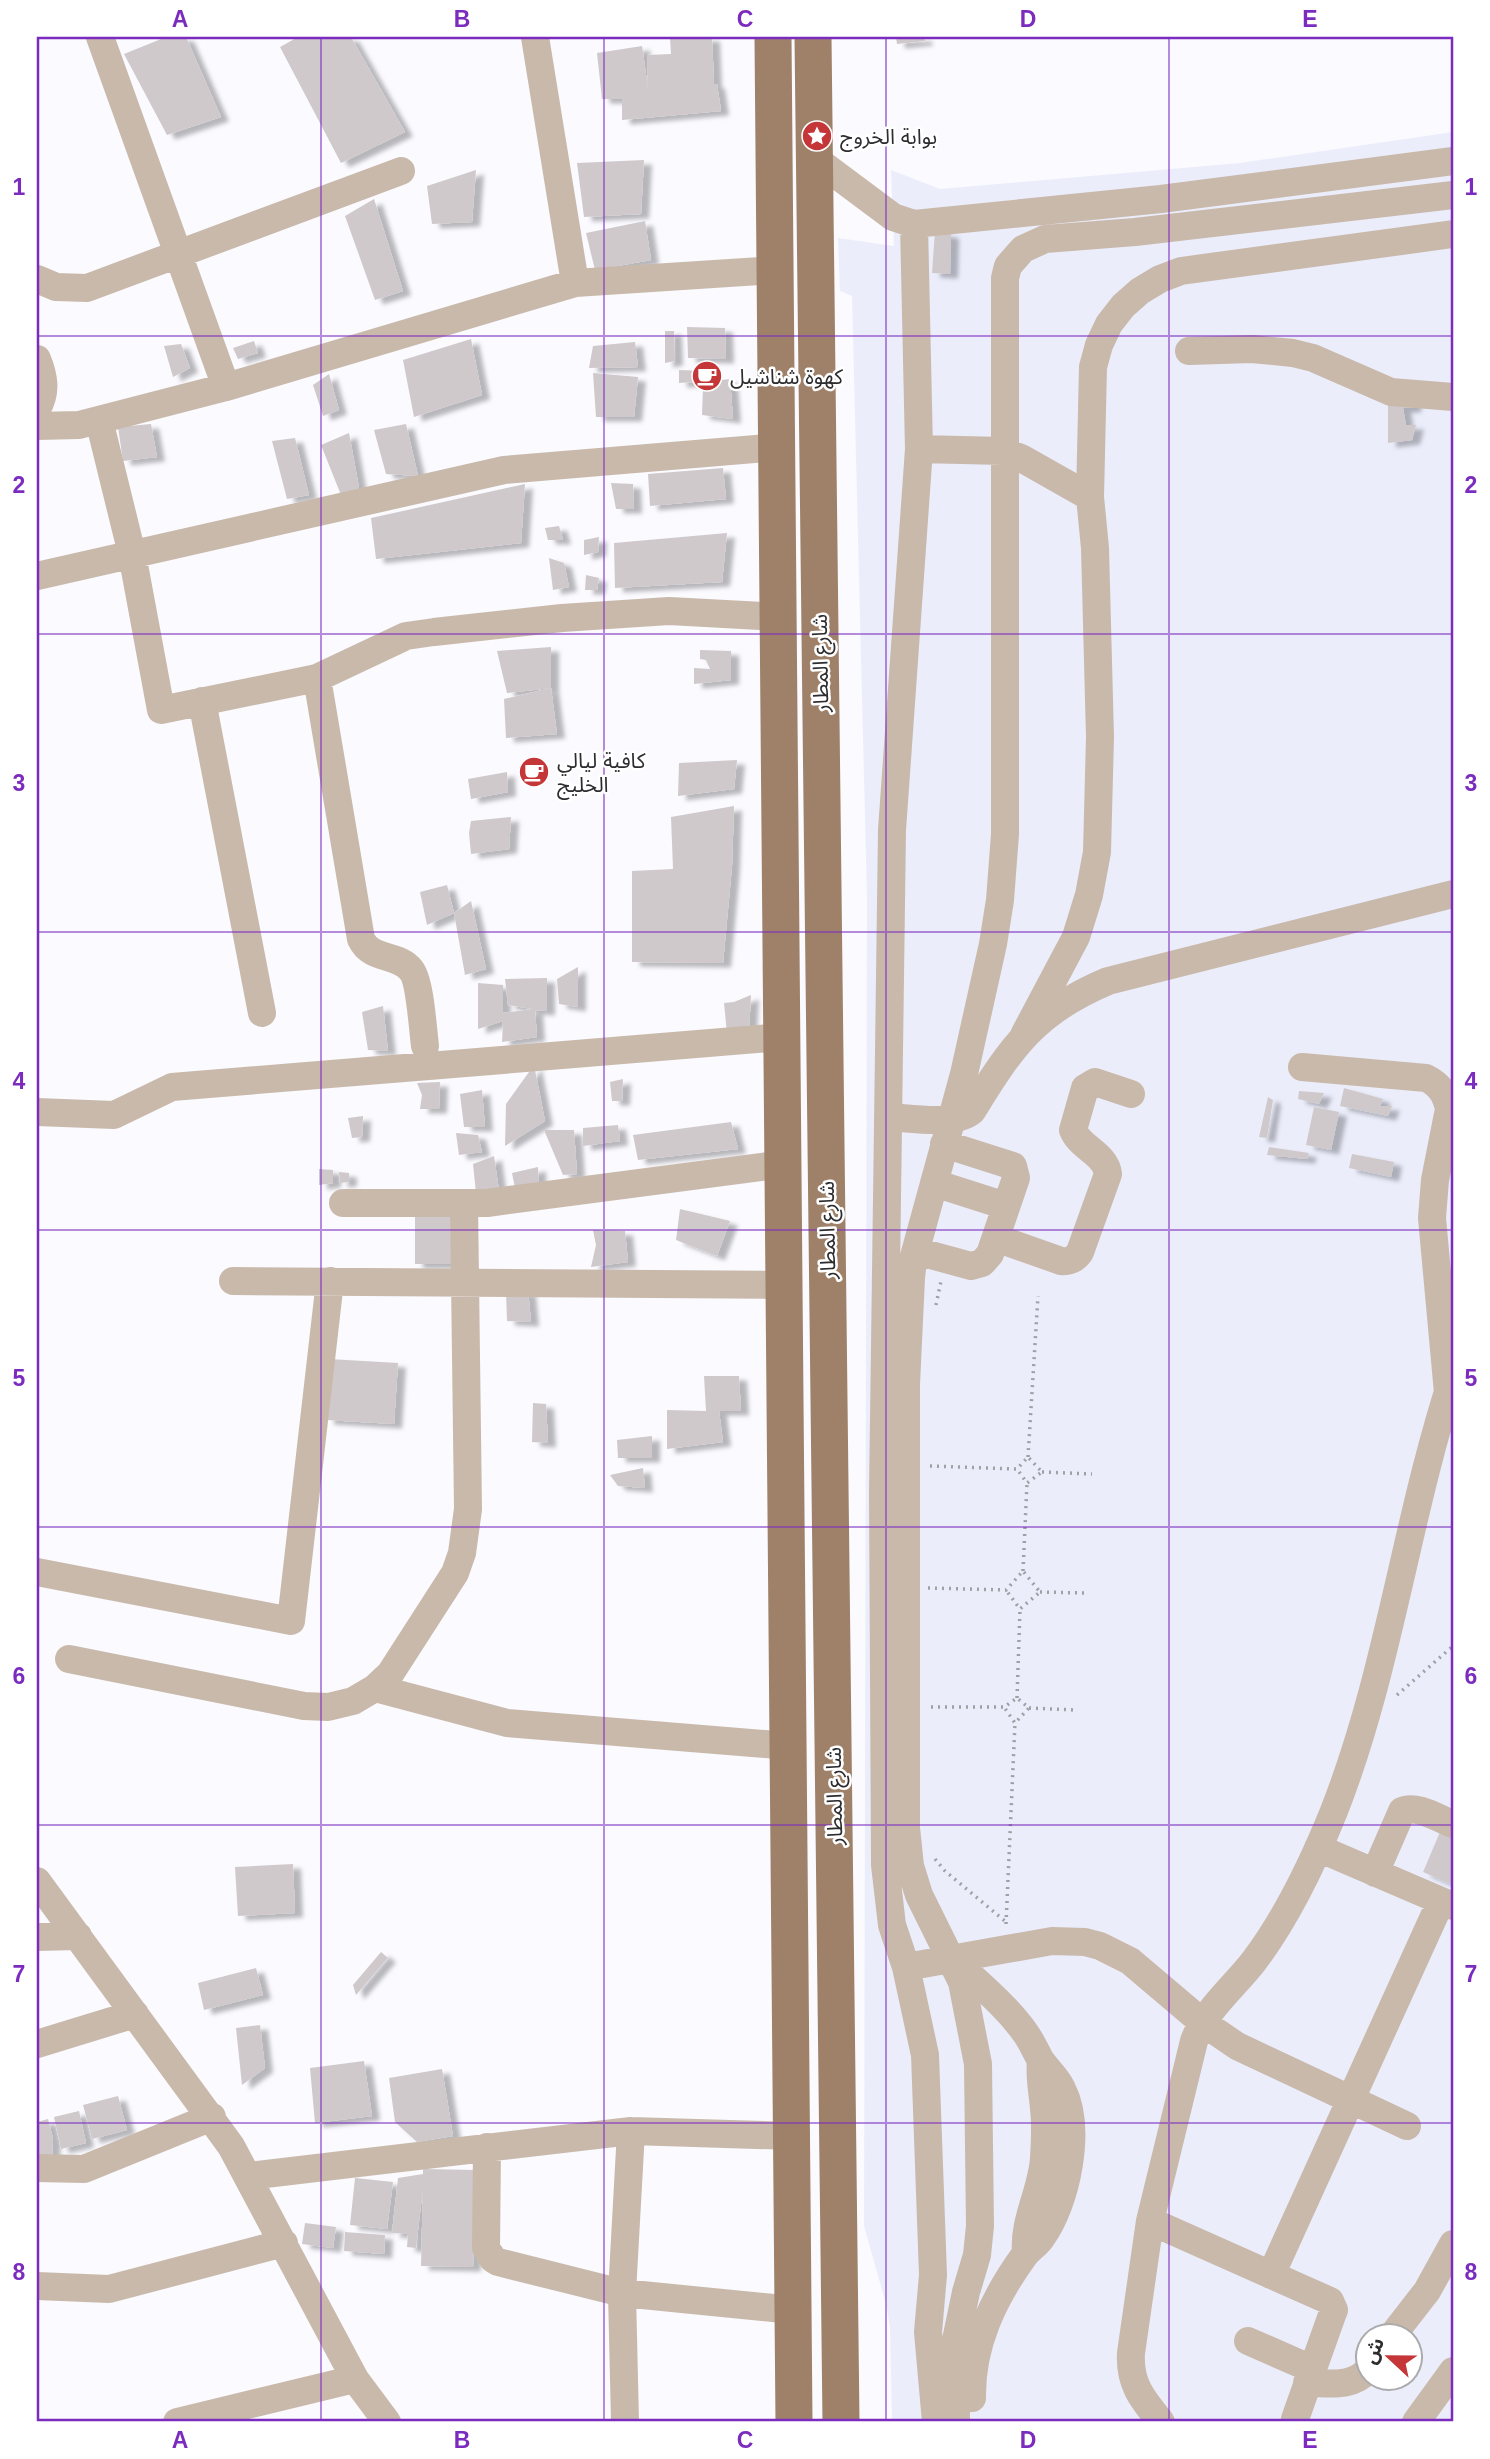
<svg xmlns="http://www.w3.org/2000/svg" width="1490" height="2459" viewBox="0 0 1490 2459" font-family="Helvetica,'Noto Sans Arabic',sans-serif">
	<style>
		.built { fill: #ebedfb; fill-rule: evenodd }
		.building { fill: #d0c9cb; filter: url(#shadow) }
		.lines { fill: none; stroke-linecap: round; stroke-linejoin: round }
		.path { stroke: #a0a0a4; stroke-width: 3.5; stroke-dasharray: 2 5; stroke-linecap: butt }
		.minor { stroke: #c9b9ab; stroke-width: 28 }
		.major { stroke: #9e8168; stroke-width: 37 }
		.grid { fill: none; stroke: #7b2cbf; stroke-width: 2; stroke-opacity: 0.55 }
		.labels { text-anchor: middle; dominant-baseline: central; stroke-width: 5; stroke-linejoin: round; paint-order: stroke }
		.poi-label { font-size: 21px; fill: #2d2d30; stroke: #fff; text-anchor: start }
		.street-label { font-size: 21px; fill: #2d2d30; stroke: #fff }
		.neatline { fill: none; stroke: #7b2cbf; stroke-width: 2.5 }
		.grid-label { font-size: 23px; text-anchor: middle; font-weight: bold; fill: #7b2cbf }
	</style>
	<defs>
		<filter id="shadow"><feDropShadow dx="8" dy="4.5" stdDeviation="2" flood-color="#0004"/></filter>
	</defs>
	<rect width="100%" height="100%" fill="#fafaff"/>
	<!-- built -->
	<path class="built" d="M1453 132V2422H892L890 2327 886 2304 864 2226 867 896 852 296 840 291 838 238 894 246 891 170 940 189 1240 163ZM1368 2336H1410V2378H1368Z"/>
	<!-- building -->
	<path class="building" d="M166 37H186L221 117 167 135 124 54Z
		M298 37H351L405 132 341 163 280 47Z
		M670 37H712L714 84H717L721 111 622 120V99H602L597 53 642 46 648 89 647 55 671 54Z
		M896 37H924L925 41 897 44Z
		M644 160 641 214 584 217 577 163Z
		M476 170 472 222 432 224 427 186Z
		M374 199 403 291 375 300 345 216Z
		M645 221 651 260 595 270 586 233Z
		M935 231 951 234 950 274 932 273Z
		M687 327 725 328 726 359 688 358Z
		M665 331H674L675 361 665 363Z
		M471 339 482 395 414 417 403 360Z
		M254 341 258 353 238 359 233 348Z
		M635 342 638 367 589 368 593 346Z
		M181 344 190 368 173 377 164 346Z
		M679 370 710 371 708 381 679 383Z
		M593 373 638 377 634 417H596Z
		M329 374 339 410 323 416 313 385Z
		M730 379 733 419 702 415 703 387H711L713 381Z
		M1388 399H1414L1413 408H1403L1406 425H1416L1412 440 1388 443Z
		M151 424 157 457 123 461 118 427Z
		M406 424 418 476 386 474 374 430Z
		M349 433 359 488 343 500 321 445Z
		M295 438 309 495 287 499 272 441Z
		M723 468 726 499 650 506 648 474Z
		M611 483 633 484 634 509H616Z
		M525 484 521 543 376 559 371 518Z
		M559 526 563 540H548L545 528Z
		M727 533 722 582 615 588 614 543Z
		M599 537 598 552 584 555V540Z
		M549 558 564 563 569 587 553 590Z
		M586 575 599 578 597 590H585Z
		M551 647V688L507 693 497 651Z
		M700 650 731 651V680L694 684V668L710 669 706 660 700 659Z
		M551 688 557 734 506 738 504 699Z
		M737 760 734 789 678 796 679 763Z
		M507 772 508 792 471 799 468 779Z
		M734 806 732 866 723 963 632 962V871L673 869 671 817Z
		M511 817 509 849 471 854 469 833 471 821Z
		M447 885 454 913 471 901 486 969 465 975 454 913 427 925 420 892Z
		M578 967V1007L559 1004 557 979Z
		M547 978V1011L535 1010 537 1037 502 1042 503 1021 478 1029V983L503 985V1013L533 1009 508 1005 505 979Z
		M751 995 749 1031 727 1034 724 1003 734 1002Z
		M383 1006 388 1051 368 1050 362 1012Z
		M534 1065 545 1121 505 1146 506 1104Z
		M623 1079 622 1101H612L610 1082Z
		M440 1082 439 1109H420L422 1095 417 1083Z
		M1344 1088 1383 1099 1380 1106H1392L1388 1116 1340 1106Z
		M482 1090 485 1127H464L460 1094Z
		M1299 1091 1324 1093 1319 1104 1298 1099Z
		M1268 1097 1273 1100 1267 1138 1259 1137Z
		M1314 1107 1339 1112 1331 1150 1306 1145Z
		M363 1116 362 1137 352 1138 348 1118Z
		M731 1122 738 1149 638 1160 633 1135Z
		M618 1125 620 1141 583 1146V1128Z
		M544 1130H574L577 1174 563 1175Z
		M456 1133 478 1135 482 1152 459 1155Z
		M1269 1147 1309 1153 1307 1159 1267 1155Z
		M1352 1154 1394 1162 1391 1177 1349 1168Z
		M494 1156 499 1191 476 1193 473 1164Z
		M538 1167 539 1192 516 1193 512 1173Z
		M319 1169 333 1170V1183L319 1185Z
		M339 1172 349 1173V1182L340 1183Z
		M415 1206H454V1264H415Z
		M680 1209 730 1221 717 1256 676 1240Z
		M593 1230 625 1231 628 1262 591 1267 596 1245Z
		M528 1290 531 1322 507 1321 506 1292Z
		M329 1359 398 1363 394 1424 326 1420Z
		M704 1376H739L741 1411H719L723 1442 667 1449V1410L706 1411Z
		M533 1403 546 1404 548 1443 532 1442Z
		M652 1436V1458H618L617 1440Z
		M643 1468 645 1488 618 1486 610 1475Z
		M1440 1832 1453 1838V1885L1423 1872Z
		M293 1864 295 1913 238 1916 235 1867Z
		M381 1952 388 1958 356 1995 353 1985Z
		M256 1968 263 1995 204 2010 198 1983Z
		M260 2025 265 2068 242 2085 236 2028Z
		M364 2061 372 2116 315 2123 310 2068Z
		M442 2069 453 2136 417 2142 395 2122 389 2078Z
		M118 2096 127 2130 92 2139 83 2105Z
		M79 2111 86 2143 61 2149 54 2117Z
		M48 2119 53 2139 52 2158 37 2157V2122Z
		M423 2169 476 2170 473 2267 421 2266 423 2187 416 2248 407 2247 408 2234 392 2233 398 2178 423 2174Z
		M355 2178 393 2182 387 2229 350 2225Z
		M305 2223 336 2227 333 2248 302 2244Z
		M345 2232 385 2235 384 2254 344 2251Z"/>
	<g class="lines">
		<!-- path -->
		<path class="path" d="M936 1305 941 1281
			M1028 1457 1038 1296
			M930 1466 1017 1469 1028 1457 1042 1472 1027 1483 1017 1469
			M1042 1472 1092 1474
			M1023 1571 1027 1483
			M928 1588 1006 1590 1023 1571 1040 1592 1020 1609 1006 1590
			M1040 1592 1084 1593
			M1397 1695 1453 1646
			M1017 1698 1020 1609
			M931 1707H1004L1017 1698 1029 1708 1015 1723 1004 1707
			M1029 1708 1075 1710
			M935 1859 945 1871 1006 1922
			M1006 1924 1015 1723"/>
		<!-- minor -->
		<path class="minor" d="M100 37 226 387
			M535 37 575 283
			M814 158 893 217 914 224 1161 199 1453 161
			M914 224 919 449 892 830 883 1493 885 1865 892 1925 906 1967 925 2055 933 2275 928 2332 936 2422
			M37 279 56 287 87 288 401 171
			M1189 351 1252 349 1293 353 1313 358 1391 392 1453 397
			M37 359C44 376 47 392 37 409
			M99 420 132 554 161 710 317 678 406 636 434 632 562 618 669 611 780 617
			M37 426 79 425 226 387 575 283 777 270
			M919 449 1003 451 1021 458 1090 497
			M37 576 504 470 778 447
			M317 678 361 939C371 961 398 953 411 970 420 980 423 1031 425 1046
			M202 701 262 1013
			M1024 1035 1076 937 1089 895 1097 852 1100 737 1095 548 1090 497 1093 367 1099 345 1109 324 1123 306 1140 291 1160 279 1181 271 1453 234
			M1302 1067 1426 1078C1440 1085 1446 1094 1449 1109L1435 1180 1432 1218 1448 1393
			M37 1112 114 1115 172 1087 783 1037
			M888 1117C911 1118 954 1126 972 1111 1011 1047 1036 1011 1108 981L1453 894
			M934 1183 1006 1206
			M343 1203H487L784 1164
			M996 1238 1061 1261C1070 1262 1075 1259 1080 1252L1108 1174C1106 1154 1080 1148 1073 1130L1085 1088 1095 1082 1131 1094
			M916 1251 971 1266 982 1263 990 1254 1016 1178 1013 1166 944 1144
			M233 1281 783 1285
			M37 1572 291 1621 330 1281
			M69 1659 304 1706 328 1707 353 1701 375 1688 390 1674 455 1573 462 1553 468 1509 464 1203
			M375 1688 507 1723 789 1746
			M1318 1848 1453 1906
			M1375 1873 1402 1811C1417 1804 1439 1819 1453 1824
			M37 1881 231 2146 355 2379 387 2422
			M37 1937 78 1936
			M957 1963C980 1985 1006 2006 1024 2031 1031 2040 1035 2050 1040 2059 1047 2070 1057 2077 1062 2089 1082 2128 1067 2202 1042 2237 1037 2245 1029 2249 1024 2256 993 2299 971 2345 972 2398
			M906 1967 1052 1941 1085 1942 1100 1946 1130 1961 1202 2022 1237 2046 1407 2126
			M37 2044 135 2014
			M487 2147 486 2248 493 2259 498 2262 622 2293 793 2310
			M37 2168 84 2169 212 2117
			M248 2176 631 2131 792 2136
			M1150 2221 1330 2301 1334 2310 1332 2315 1295 2419
			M1026 2253C1023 2220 1042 2191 1044 2158 1045 2142 1046 2125 1044 2109 1043 2093 1039 2078 1041 2061
			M1271 2275 1441 1901
			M37 2286 109 2289 284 2243
			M1392 2336 1427 2291 1453 2244
			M1248 2341 1312 2369
			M1307 2383C1329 2383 1352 2388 1368 2370
			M177 2422 355 2379
			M625 2422 622 2293 631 2131
			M956 2422 955 2345 966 2292 977 2255 980 2226 978 2064 962 1982 919 1895 910 1866 906 1828V1384L911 1278 913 1260 964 1074 993 944 1000 900 1005 834V278L1008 266 1023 249 1045 239 1135 232 1453 195
			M1161 2422C1143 2400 1129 2384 1131 2353L1150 2221 1194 2041C1205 2010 1234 1987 1254 1961 1288 1916 1313 1863 1334 1811 1389 1671 1406 1519 1453 1376
			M1416 2422 1453 2371"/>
		<!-- major -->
		<path class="major" d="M773 37 794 2422
			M813 37 841 2422"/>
	</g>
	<!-- grid -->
	<path class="grid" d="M321 37V2422M604 37V2422M886 37V2422M1169 37V2422M37 336H1453M37 634H1453M37 932H1453M37 1230H1453M37 1527H1453M37 1825H1453M37 2123H1453"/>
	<!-- icons -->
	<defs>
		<g id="sight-disc" transform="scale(1.575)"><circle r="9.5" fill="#c53638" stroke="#fff"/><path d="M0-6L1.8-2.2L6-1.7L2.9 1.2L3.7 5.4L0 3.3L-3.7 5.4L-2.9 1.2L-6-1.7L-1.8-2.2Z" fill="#fff"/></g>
		<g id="cafe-disc" transform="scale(1.575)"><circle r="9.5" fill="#c53638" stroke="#fff"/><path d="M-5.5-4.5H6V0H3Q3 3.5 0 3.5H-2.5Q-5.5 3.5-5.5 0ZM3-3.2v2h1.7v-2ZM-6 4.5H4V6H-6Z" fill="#fff"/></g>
	</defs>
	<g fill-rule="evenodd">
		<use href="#sight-disc" x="817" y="136"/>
		<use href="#cafe-disc" x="707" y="376"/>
		<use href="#cafe-disc" x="534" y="772"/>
	</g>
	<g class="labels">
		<!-- poi labels -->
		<g class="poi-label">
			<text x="840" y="136">بوابة الخروج</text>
			<text x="730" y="376">كهوة شناشيل</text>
			<text x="557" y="760">كافية ليالي<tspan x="557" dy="24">الخليج</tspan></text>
		</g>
		<!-- street labels -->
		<g class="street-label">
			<text transform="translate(820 663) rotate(-91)">شارع المطار</text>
			<text transform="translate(827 1230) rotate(-91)">شارع المطار</text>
			<text transform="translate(834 1796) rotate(-91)">شارع المطار</text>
		</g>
	</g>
	<!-- border -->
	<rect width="1490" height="2459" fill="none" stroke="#ffffff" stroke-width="77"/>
	<!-- north arrow -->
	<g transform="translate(1389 2357) rotate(292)"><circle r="33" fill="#ffffff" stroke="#ababac" stroke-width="2"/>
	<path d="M0-5L12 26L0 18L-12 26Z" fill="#c53638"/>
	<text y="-10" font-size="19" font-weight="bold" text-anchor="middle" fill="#2d2d30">ش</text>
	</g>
	<rect x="38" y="38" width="1414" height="2382" class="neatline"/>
	<g class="grid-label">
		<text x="180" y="27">A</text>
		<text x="462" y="27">B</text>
		<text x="745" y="27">C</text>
		<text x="1028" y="27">D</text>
		<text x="1310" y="27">E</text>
		<text x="19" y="195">1</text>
		<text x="1471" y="195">1</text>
		<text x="19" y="493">2</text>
		<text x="1471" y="493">2</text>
		<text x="19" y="791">3</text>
		<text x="1471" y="791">3</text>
		<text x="19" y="1089">4</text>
		<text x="1471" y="1089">4</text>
		<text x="19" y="1386">5</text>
		<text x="1471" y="1386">5</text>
		<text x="19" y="1684">6</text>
		<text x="1471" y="1684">6</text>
		<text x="19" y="1982">7</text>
		<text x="1471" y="1982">7</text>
		<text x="19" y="2280">8</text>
		<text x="1471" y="2280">8</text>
		<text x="180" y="2448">A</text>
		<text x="462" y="2448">B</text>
		<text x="745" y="2448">C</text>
		<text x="1028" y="2448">D</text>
		<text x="1310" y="2448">E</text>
	</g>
</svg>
